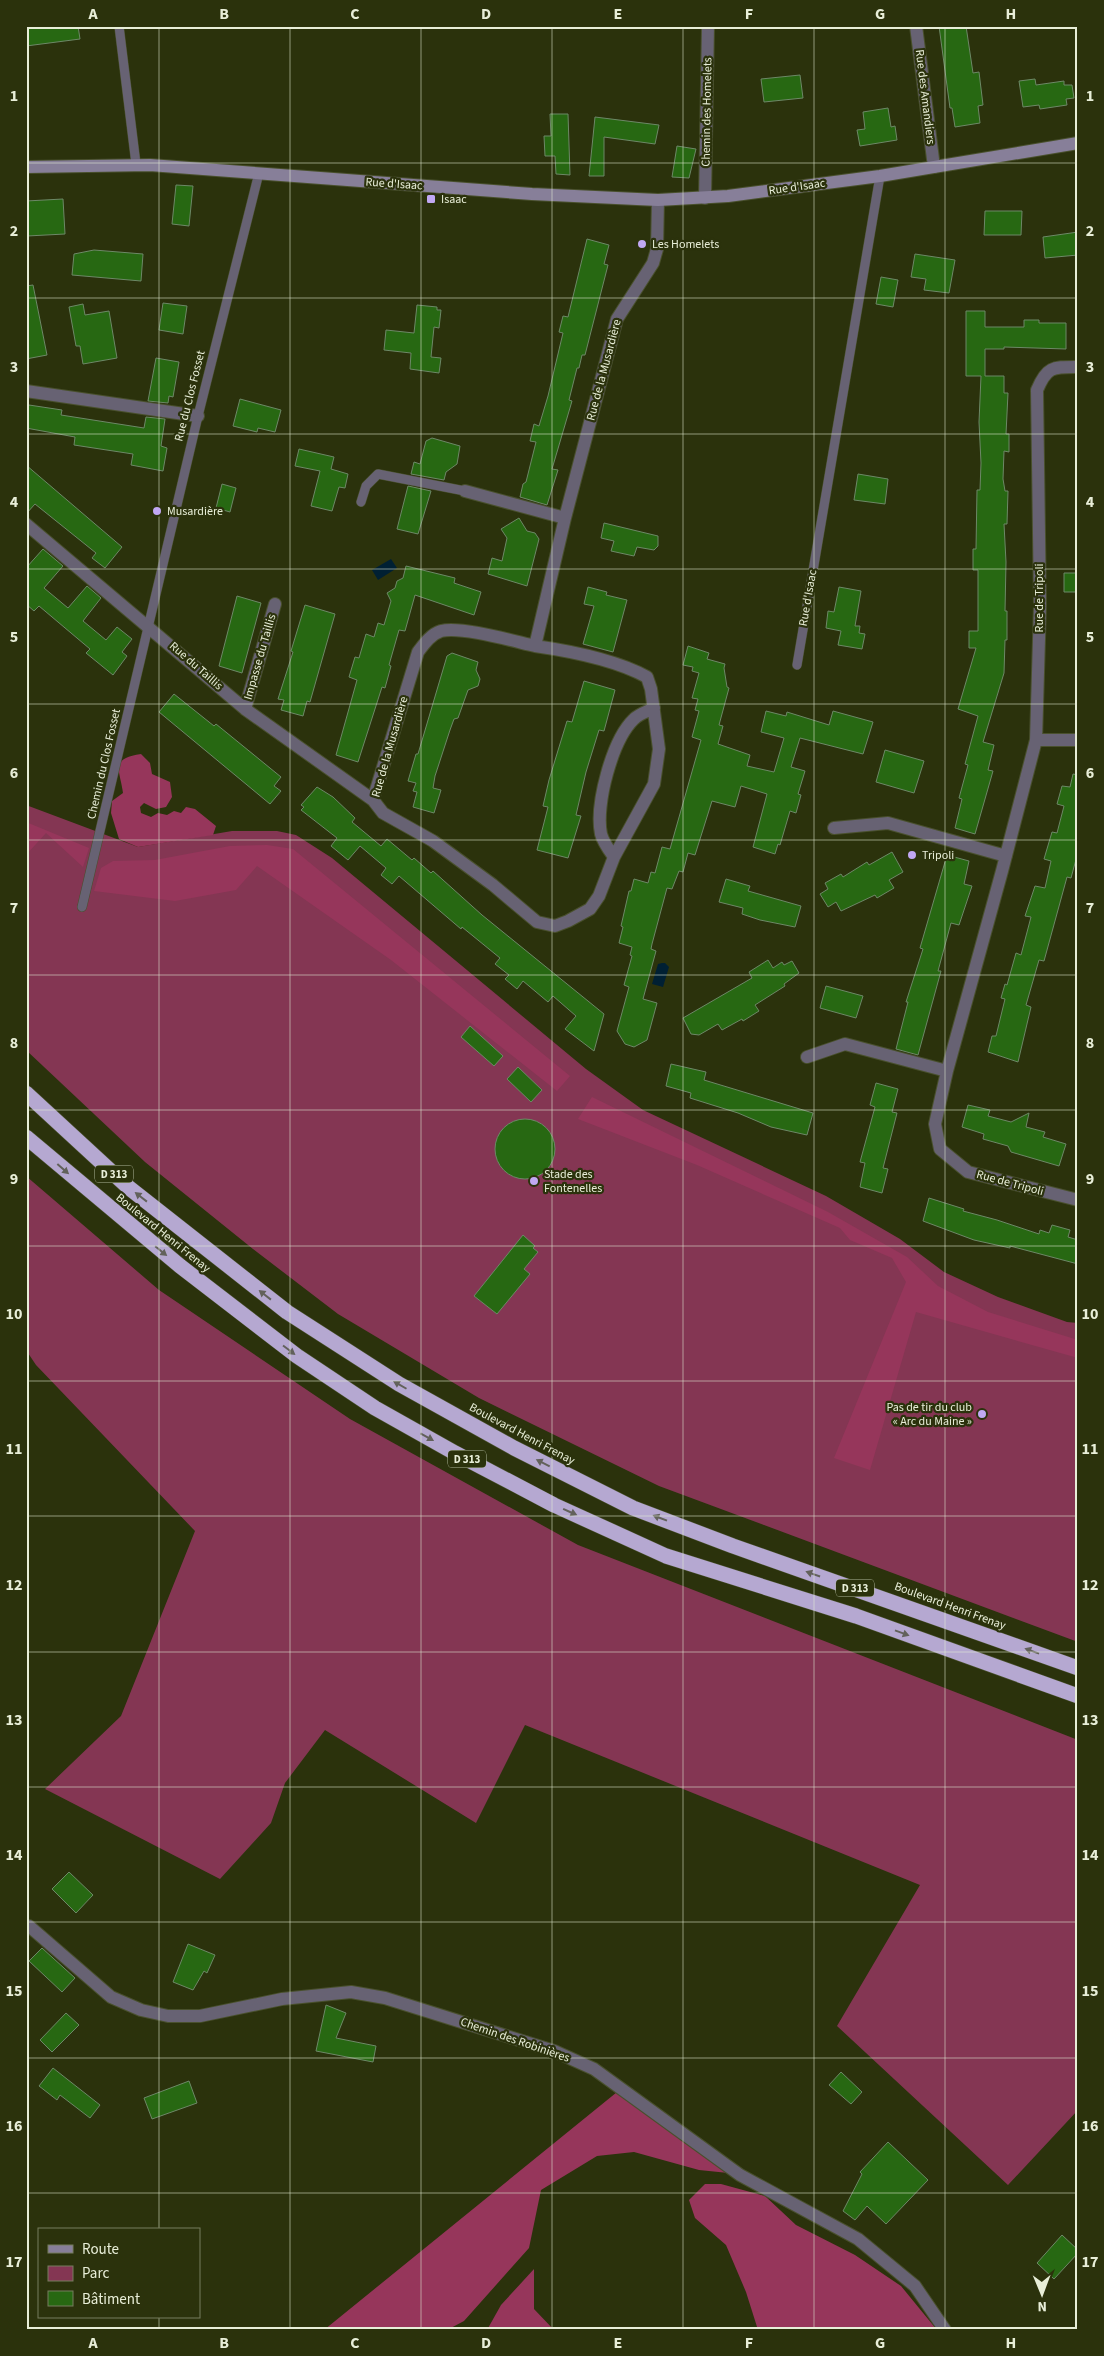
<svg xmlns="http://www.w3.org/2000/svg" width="1104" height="2356" viewBox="0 0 1104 2356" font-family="'Source Sans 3',sans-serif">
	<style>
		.green { fill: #843653 }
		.forest { fill: #96365b }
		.water { fill: #002033 }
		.building { fill: #276812; stroke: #6d8867 }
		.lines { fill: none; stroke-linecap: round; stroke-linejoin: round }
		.lane-casing { stroke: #49502d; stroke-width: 10 }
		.street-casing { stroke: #49502d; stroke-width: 14 }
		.secondary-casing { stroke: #49502d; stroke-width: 14 }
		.highway-casing { stroke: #49502d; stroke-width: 16 }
		.lane { stroke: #676273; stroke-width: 9 }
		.street { stroke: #676273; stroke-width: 12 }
		.secondary { stroke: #877f99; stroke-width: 12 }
		.highway { stroke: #b5a8d1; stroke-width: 15 }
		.oneway { fill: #62615b }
		.grid { fill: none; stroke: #e8eed8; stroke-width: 1; stroke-opacity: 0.55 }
		.poi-dot { fill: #c1a8f3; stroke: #2b320c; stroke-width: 2 }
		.labels { text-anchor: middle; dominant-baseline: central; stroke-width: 4.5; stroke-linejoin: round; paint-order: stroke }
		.shield { fill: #2b320c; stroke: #afb69b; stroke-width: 1 }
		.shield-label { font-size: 11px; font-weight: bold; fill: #e8eed8 }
		.street-label { font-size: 12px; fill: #e8eed8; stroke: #2b320c }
		.poi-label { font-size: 12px; fill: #e8eed8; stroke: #2b320c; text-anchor: start }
		.neatline { fill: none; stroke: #e8eed8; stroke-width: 2 }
		.grid-label { font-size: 16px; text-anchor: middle; font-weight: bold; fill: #e8eed8 }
	</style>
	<rect width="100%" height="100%" fill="#2b320c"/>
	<!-- green -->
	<path class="green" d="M26 805 138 847 232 831H277L296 835 332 858 586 1069 643 1110 826 1196 900 1239 944 1272 998 1297 1067 1322 1078 1323V1642L659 1486 479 1398 338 1314 253 1249 145 1162 26 1050Z
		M26 1176 159 1290 350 1419 578 1545 1078 1740V2110L1008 2185 837 2026 920 1885 525 1725 476 1823 325 1730 285 1783 271 1823 220 1879 45 1789 121 1716 195 1531 36 1365 26 1350Z"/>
	<!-- forest -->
	<path class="forest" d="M141 754 150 763 152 774 170 782 172 797 166 807 156 809 144 803 140 807 141 813 151 817 158 813 167 815 174 811 181 813 186 807 195 809 216 826 213 835 138 847 119 839 111 813 112 801 123 793C120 770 109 759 141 754Z
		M26 822 89 848 83 867 46 833 26 855Z
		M267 845 293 849 570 1076 557 1091 391 960 257 866 236 890 175 901 94 891 101 868 113 861 155 860 230 846Z
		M592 1097 828 1212 907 1257 938 1286 988 1312 1078 1340V1358L916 1312 870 1470 834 1458 906 1282 892 1258 850 1240 840 1228 697 1165 578 1119Z
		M622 2088 748 2175 699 2170 634 2152 597 2156 541 2190 529 2248 464 2321 447 2330H324Z
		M705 2184H721L765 2196 796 2225 855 2255 901 2286 937 2330H758L746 2292 726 2245 695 2218 689 2200Z
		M534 2269V2309L554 2330H487L501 2305Z"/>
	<!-- water -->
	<path class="water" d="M391 559 397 568 378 580 372 570Z
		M662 963H665L669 967 663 987 652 984 658 964Z"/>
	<!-- building -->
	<path class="building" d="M26 26H78L80 39 26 46Z
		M939 26H966L973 73 979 72 983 105 978 106 980 123 955 127 952 108H950Z
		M800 75 803 98 764 102 761 79Z
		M1035 79 1036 85 1064 81V85H1072L1074 98 1066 99 1067 105 1040 109 1039 105 1023 107 1019 81Z
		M888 108 891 127 895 126 897 140 860 146 857 130 865 129 863 112Z
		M550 114H568L570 175 556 174 555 156H545L544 136H551Z
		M595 117 659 125 655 144 604 137V176H589Z
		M677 146 696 149 689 178 672 177Z
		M176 185 193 186 189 226 172 224Z
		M63 199 65 234 27 236 26 201Z
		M985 211H1022L1021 235H984Z
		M1078 232V255L1045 258 1043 237Z
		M587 239 609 245 604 264 608 265 585 355H582L579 368H577L569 400 572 401 552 469 558 470 547 505 520 497 523 484 526 482 536 442 530 441 534 424 539 426 548 396 563 333 559 332 563 316 568 317Z
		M94 250 143 254 141 281 72 275 74 254Z
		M915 254 955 260 949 293 924 290 926 279 911 277Z
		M881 277 898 280 893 307 876 304Z
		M33 285 47 355 26 359V286Z
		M163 303 187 306 183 334 159 330Z
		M83 304 85 315 109 311 117 358 83 364 80 346H76L69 307Z
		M417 305 437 307V310H441L439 328 434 327 431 357 441 358 439 373 410 369 411 353 384 350 386 330 414 333Z
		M966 311H985V327H1024V320H1039V323H1066V349L1004 347V349H985V376H1004V393H1008L1006 434H1009V452L1004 451 1003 479 1005 491H1008L1007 524H1004L1006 562 1005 611H1007V640H1005L1004 673 983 742 994 745 988 770 993 771 975 834 955 828 962 799 959 798 968 765 965 764 978 716 958 709 976 648H969V631H978V570H973V549H976L977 490H980L981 463 979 422 981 376H966Z
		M156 358 179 362 173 397 169 396 168 403 148 401Z
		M240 399 281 410 275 432 258 428 257 432 233 426Z
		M29 405 62 410 61 415 144 428 146 417 165 419 161 446 167 448 163 471 131 465 133 454 74 445 75 437 26 428V411Z
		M432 438 460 446 457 464 446 472 444 480 411 474 414 462 420 464 426 441Z
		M299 449 334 457 331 469 348 474 345 488 339 487 332 511 311 506 320 471 295 466Z
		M26 465 122 547 105 568 92 558 96 553 35 504 26 514Z
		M858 474 888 479 885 504 854 500Z
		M222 484 236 488 230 512 216 508Z
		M408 486 431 491 418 534 397 529Z
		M519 518 527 531 535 533 539 539 527 586 488 574 492 558 502 561 507 538 501 529Z
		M604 523 658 536V546L654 550 637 547 634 556 611 551 614 541 601 538Z
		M43 549 63 566 44 588 68 608 87 586 101 598 83 621 106 640 117 627 132 639 122 652 127 656 113 675 86 653 90 649 39 606 34 611 26 604V568Z
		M406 566 455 578 454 583 481 592 474 615 415 595 405 631 399 630 389 665 391 666 385 688 382 687 358 762 336 755 357 680 349 677 355 657 359 658 366 634 374 637 378 623 384 625 391 601 387 593 395 588 397 581 403 578Z
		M1064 573H1078V592H1064Z
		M588 587 607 592 606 595 627 600 613 652 583 644 594 606 584 604Z
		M839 587 861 591 855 626H860L859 633 865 634 862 649 838 645 841 631 826 628 828 611 834 612Z
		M237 596 261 603 242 673 219 666Z
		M305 605 335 614 310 702 307 701 303 716 281 710 284 700 278 699 293 652 291 651Z
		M688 646 709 653 707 659 725 664 724 668 727 687 729 688 719 725 723 726 718 744 750 755 747 766 774 772 784 738 761 732 766 711 786 716 787 712 829 725 833 711 873 722 863 754 800 738 791 767 805 771 798 794 801 795 796 813 790 811 780 845 778 844 775 854 753 847 767 794 741 786 735 807 712 801 695 855 688 853 683 872 679 871 672 889 667 888 652 944 651 949 656 951 643 999 657 1003 647 1040 634 1047 625 1044 617 1031 629 987 624 985 632 956 630 955 632 947 619 943 623 927 621 926 629 891H631L634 879 648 883 651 872 655 873 662 847 670 849 701 740 692 737 699 711 695 710 698 699 692 698 699 673 692 671 693 667 683 665Z
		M452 653 478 662 476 670 480 679 478 686 468 690 458 718 454 719 450 730 435 776 433 788 441 790 434 813 413 807 417 792 413 791 416 783 408 781 416 754H418L447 656Z
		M584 681 615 690 604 731 599 730 586 772 576 815 581 816 568 858 537 850 548 807 543 806 549 780 567 721 572 722Z
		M174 694 214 726 216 724 281 777 274 786 281 791 270 804 159 712Z
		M885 750 924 761 914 793 876 782Z
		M1073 774 1078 775V852L1071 878 1067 877 1044 961 1039 960 1026 1005 1031 1007 1018 1062 988 1052 992 1036H996L1005 999 1001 998 1005 984 1007 985 1016 953 1021 955 1031 917 1025 916 1035 886 1045 888 1051 861 1044 859 1052 832 1057 833 1064 806 1057 804 1062 786 1070 787Z
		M317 787 333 797 355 818 352 822 381 846 387 839 412 860 414 858 431 873 433 871 482 915 604 1014 594 1051 565 1029 576 1016 553 996 548 1002 523 981 517 989 505 979 509 975 495 964 500 958 462 927 461 929 399 876 392 884 381 875 386 868 360 846 348 860 331 846 337 838 301 810 304 807 301 805Z
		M892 852 903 872 889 880 894 888 877 898 875 895 841 911 836 902 828 907 820 894 828 889 825 883 841 874 843 877 867 862 869 865Z
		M947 855 969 861 964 884 972 886 959 925 951 923 938 971H941L918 1055 896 1049 908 1002H906L923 949 920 948Z
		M726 879 750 886 748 891 801 906 795 927 760 920 742 914 743 908 719 902Z
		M768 960 773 968 782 962 784 965 792 961 799 973 784 984 785 986 755 1005 759 1011 743 1021 742 1019 722 1030 718 1024 699 1035 691 1034 683 1018 752 978 749 972Z
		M826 986 863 996 856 1018 820 1008Z
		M470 1026 503 1056 494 1066 461 1037Z
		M671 1064 706 1072 704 1080 813 1113 807 1135 771 1127 738 1113 690 1098 691 1093 666 1086Z
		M518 1067 542 1090 531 1102 507 1079Z
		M876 1083 898 1089 892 1112 897 1113 883 1168 888 1169 882 1193 860 1187 865 1163 860 1162 875 1107 870 1105Z
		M968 1105 990 1110 988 1116 1011 1122 1029 1113 1026 1127 1045 1132 1043 1137 1066 1144 1059 1166 1011 1152 1008 1146 983 1139 984 1134 962 1127Z
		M495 1149a30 30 0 1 1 60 0a30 30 0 1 1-60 0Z
		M929 1198 964 1209 963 1211 997 1220 1039 1234 1040 1230 1049 1233 1052 1225 1070 1230 1068 1237 1078 1240V1264L1010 1246V1248L974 1240 923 1221Z
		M523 1235 535 1246 533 1248 538 1252 524 1269 530 1274 497 1314 474 1296Z
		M69 1872 93 1895 76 1913 52 1889Z
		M188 1944 215 1955 207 1973 204 1971 193 1990 173 1982Z
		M42 1948 75 1978 62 1992 29 1961Z
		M326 2005 346 2013 336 2038 376 2046 373 2062 316 2051Z
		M66 2013 79 2025 52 2052 40 2040Z
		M53 2068 100 2105 90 2118 60 2095 57 2100 39 2086Z
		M841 2072 862 2092 851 2104 829 2085Z
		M189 2081 197 2103 152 2119 144 2098Z
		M888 2142 928 2180 886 2224 867 2206 855 2220 843 2211 862 2174 860 2172Z
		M1062 2235 1078 2250V2253L1054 2279 1037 2263Z"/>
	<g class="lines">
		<!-- lane casing -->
		<g class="lane-casing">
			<path id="lane" d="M119 26 136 164
				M361 502 366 486 378 474 465 491
				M797 665 880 176
				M82 907 198 416 259 173"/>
		</g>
		<!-- street casing -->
		<g class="street-casing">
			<path id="street" d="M916 26 934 167
				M705 198 708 26
				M1078 367C1053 367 1047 366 1037 390L1040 605 1036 740 1002 871 947 1071 935 1124 940 1149 968 1172 1078 1200
				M26 391 198 416
				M465 491 565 518
				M26 524 245 709 373 800
				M535 646C570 651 616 660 647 677L651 689 659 749 654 784 614 857 599 896 590 909 568 921 555 926 537 922 493 885 433 841 383 813 373 800 418 652C424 644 431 634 441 631 461 626 513 641 535 646L565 518 617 319 653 263 657 249 658 200
				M245 709 275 604
				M1036 740H1078
				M834 828 888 823 1006 856
				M614 857C609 850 603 842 601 834 595 805 612 740 634 719 639 714 648 711 654 708
				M807 1057 845 1044 947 1071
				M29 1926 111 1997 141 2010 168 2016H200L282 1999 351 1992 385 1998 554 2051 594 2069 740 2175 858 2239 915 2286 945 2330"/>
		</g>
		<!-- secondary casing -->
		<g class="secondary-casing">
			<path id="secondary" d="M26 167 150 165 532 194 658 200 728 196 880 176 1078 143"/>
		</g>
		<!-- highway casing -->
		<g class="highway-casing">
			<path id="highway" d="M26 1093 128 1187 287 1312 399 1384 514 1448 633 1508 733 1546 1078 1668
				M26 1137 180 1266 297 1356 375 1408 455 1453 554 1505 666 1556 856 1616 1078 1696"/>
		</g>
		<!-- lane -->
		<use href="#lane" class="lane"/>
		<!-- street -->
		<use href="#street" class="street"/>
		<!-- secondary -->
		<use href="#secondary" class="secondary"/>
		<!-- highway -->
		<use href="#highway" class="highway"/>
	</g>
	<!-- one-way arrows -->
	<defs><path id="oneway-solid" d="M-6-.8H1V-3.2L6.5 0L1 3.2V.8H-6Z" transform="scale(1.25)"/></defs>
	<g class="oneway">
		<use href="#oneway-solid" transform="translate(63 1169) rotate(41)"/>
		<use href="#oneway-solid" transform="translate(141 1197) rotate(-142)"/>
		<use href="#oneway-solid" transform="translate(161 1251) rotate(39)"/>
		<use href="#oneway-solid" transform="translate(265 1295) rotate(-142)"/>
		<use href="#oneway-solid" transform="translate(289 1350) rotate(37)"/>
		<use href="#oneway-solid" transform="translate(400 1385) rotate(-150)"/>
		<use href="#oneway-solid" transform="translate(427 1437) rotate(29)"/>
		<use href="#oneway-solid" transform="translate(543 1463) rotate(-153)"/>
		<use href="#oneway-solid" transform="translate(570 1512) rotate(24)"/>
		<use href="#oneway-solid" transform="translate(660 1518) rotate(-159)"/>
		<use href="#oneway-solid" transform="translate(813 1574) rotate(-161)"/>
		<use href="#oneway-solid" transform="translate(902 1633) rotate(20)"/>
		<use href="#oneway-solid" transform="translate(1032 1651) rotate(-160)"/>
	</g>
	<!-- grid -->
	<path class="grid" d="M159 26V2230M290 26V2330M421 26V2330M552 26V2330M683 26V2330M814 26V2330M945 26V2330M26 163H1078M26 298H1078M26 434H1078M26 569H1078M26 704H1078M26 840H1078M26 975H1078M26 1110H1078M26 1246H1078M26 1381H1078M26 1516H1078M26 1652H1078M26 1787H1078M26 1922H1078M26 2058H1078M26 2193H1078M159 2317V2330"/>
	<!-- markers -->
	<g class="poi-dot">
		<rect x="426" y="194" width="10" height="10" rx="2.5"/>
		<circle cx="642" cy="244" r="5"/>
		<circle cx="157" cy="511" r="5"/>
		<circle cx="912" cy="855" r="5"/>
		<circle cx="534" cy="1181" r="5"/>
		<circle cx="982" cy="1414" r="5"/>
	</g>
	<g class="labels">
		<!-- shield labels -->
		<g class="shield">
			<rect x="95" y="1165.5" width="38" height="17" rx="4"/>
			<rect x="448" y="1450.5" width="38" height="17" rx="4"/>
			<rect x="836" y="1579.5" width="38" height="17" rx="4"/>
		</g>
		<g class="shield-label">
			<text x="114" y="1174">D 313</text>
			<text x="467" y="1459">D 313</text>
			<text x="855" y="1588">D 313</text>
		</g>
		<!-- street labels -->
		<g class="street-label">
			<text transform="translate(925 97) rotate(83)">Rue des Amandiers</text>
			<text transform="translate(707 112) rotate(-89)">Chemin des Homelets</text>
			<text transform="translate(394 184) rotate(4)">Rue d'Isaac</text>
			<text transform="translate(797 187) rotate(-8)">Rue d'Isaac</text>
			<text transform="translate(604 370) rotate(-75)">Rue de la Musardière</text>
			<text transform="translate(190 396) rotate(-76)">Rue du Clos Fosset</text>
			<text transform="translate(808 598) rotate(-80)">Rue d'Isaac</text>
			<text transform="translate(1039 598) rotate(-90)">Rue de Tripoli</text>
			<text transform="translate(260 657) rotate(-74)">Impasse du Taillis</text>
			<text transform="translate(196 666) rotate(41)">Rue du Taillis</text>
			<text transform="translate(390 747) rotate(-74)">Rue de la Musardière</text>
			<text transform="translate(104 764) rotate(-77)">Chemin du Clos Fosset</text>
			<text transform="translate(1010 1183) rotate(15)">Rue de Tripoli</text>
			<text transform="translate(163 1233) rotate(39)">Boulevard Henri Frenay</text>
			<text transform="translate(522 1434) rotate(28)">Boulevard Henri Frenay</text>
			<text transform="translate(950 1606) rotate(20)">Boulevard Henri Frenay</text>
			<text transform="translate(515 2040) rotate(19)">Chemin des Robinières</text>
		</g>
		<!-- poi labels -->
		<g class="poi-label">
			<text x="441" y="199">Isaac</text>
			<text x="652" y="244">Les Homelets</text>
			<text x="167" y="511">Musardière</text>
			<text x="922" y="855">Tripoli</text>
			<text x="544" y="1174">Stade des<tspan x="544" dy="14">Fontenelles</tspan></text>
			<text x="972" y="1407" text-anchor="end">Pas de tir du club<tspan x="972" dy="14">« Arc du Maine »</tspan></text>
		</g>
	</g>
	<!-- border -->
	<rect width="1104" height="2356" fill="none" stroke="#2b320c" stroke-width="55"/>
	<!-- legend -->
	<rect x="38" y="2228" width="162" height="90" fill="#2b320c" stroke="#777d5e"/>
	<rect x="48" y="2245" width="25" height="8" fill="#877f99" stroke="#777d5e"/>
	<text x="82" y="2254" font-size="15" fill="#e8eed8">Route</text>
	<rect x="48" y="2266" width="25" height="15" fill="#843653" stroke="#777d5e"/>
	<text x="82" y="2278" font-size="15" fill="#e8eed8">Parc</text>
	<rect x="48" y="2291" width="25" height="15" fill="#276812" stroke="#777d5e"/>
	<text x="82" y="2304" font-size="15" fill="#e8eed8">Bâtiment</text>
	<!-- north arrow -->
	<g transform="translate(1042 2294) rotate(179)" stroke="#2b320c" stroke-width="4" paint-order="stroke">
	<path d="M0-4L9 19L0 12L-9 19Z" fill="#e8eed8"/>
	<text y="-8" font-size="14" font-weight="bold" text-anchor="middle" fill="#e8eed8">N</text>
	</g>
	<rect x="28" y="28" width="1048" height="2300" class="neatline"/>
	<g class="grid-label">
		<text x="93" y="19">A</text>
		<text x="224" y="19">B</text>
		<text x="355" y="19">C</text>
		<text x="486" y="19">D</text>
		<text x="618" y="19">E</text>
		<text x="749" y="19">F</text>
		<text x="880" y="19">G</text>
		<text x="1011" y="19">H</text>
		<text x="14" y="101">1</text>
		<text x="1090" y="101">1</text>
		<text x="14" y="236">2</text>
		<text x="1090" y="236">2</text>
		<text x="14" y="372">3</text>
		<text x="1090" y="372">3</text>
		<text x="14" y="507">4</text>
		<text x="1090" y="507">4</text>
		<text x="14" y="642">5</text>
		<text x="1090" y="642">5</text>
		<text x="14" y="778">6</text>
		<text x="1090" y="778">6</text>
		<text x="14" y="913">7</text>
		<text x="1090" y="913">7</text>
		<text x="14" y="1048">8</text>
		<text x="1090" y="1048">8</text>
		<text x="14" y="1184">9</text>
		<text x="1090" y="1184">9</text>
		<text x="14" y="1319">10</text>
		<text x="1090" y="1319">10</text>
		<text x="14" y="1454">11</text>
		<text x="1090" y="1454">11</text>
		<text x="14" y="1590">12</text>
		<text x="1090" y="1590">12</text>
		<text x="14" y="1725">13</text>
		<text x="1090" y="1725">13</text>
		<text x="14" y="1860">14</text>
		<text x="1090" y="1860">14</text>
		<text x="14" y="1996">15</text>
		<text x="1090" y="1996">15</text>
		<text x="14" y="2131">16</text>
		<text x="1090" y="2131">16</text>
		<text x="14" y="2267">17</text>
		<text x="1090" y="2267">17</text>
		<text x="93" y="2348">A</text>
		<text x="224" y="2348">B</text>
		<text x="355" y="2348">C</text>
		<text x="486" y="2348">D</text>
		<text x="618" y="2348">E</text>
		<text x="749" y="2348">F</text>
		<text x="880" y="2348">G</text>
		<text x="1011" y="2348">H</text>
	</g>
</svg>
